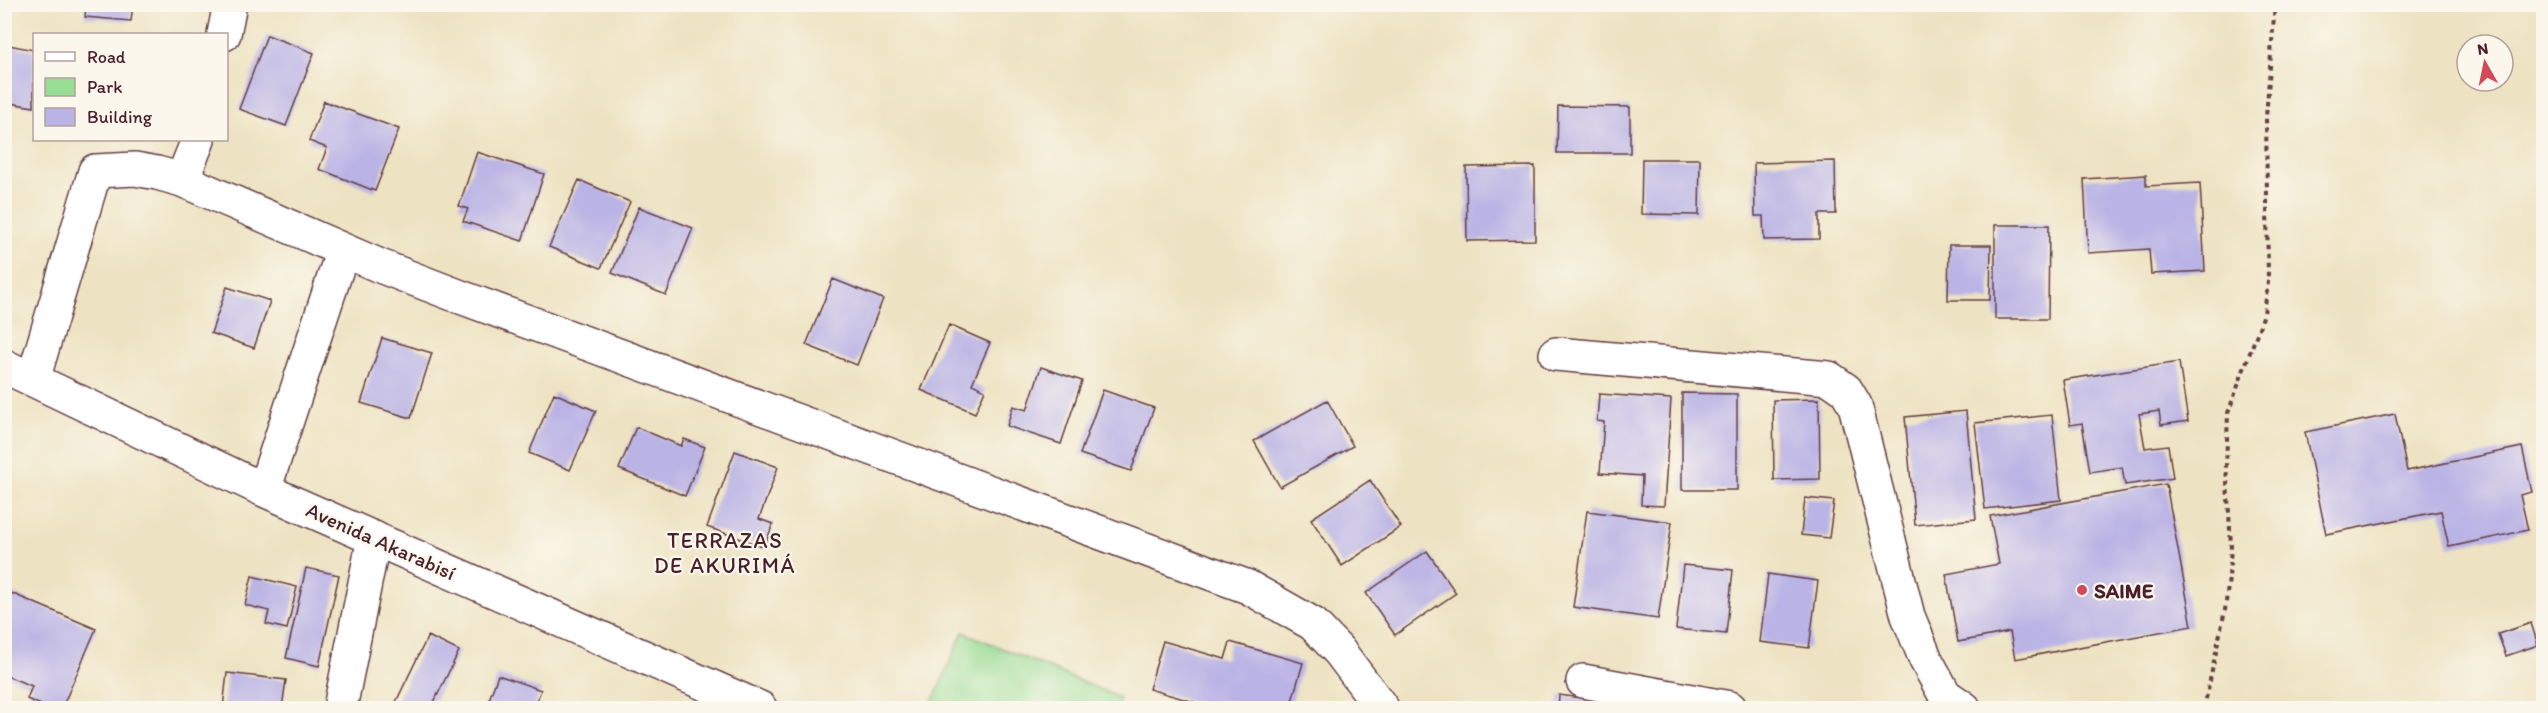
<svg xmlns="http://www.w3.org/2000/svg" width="2548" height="713" viewBox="0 0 2548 713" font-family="Itim,sans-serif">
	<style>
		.green { fill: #99dc94; stroke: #727e60; stroke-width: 1.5 }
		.building { fill: #bab3e5 }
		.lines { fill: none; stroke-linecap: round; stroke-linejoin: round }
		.street-casing { stroke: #623c42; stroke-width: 36 }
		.path { stroke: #623c42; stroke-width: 4; stroke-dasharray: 4.5 4.5; stroke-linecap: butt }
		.street { stroke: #fff; stroke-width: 33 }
		.poi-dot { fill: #d1495b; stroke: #fbf7ec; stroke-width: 2 }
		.labels { text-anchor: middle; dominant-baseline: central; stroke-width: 4.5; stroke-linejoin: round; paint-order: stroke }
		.street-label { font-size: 21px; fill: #4a1f2b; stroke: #fbf7ec }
		.poi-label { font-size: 21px; font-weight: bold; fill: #4a1f2b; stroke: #fbf7ec; text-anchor: start }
		.neighbourhood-label { font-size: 22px; letter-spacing: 1.5px; fill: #4a1f2b; stroke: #fbf7ec }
	</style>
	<rect width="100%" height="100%" fill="#fbf7ec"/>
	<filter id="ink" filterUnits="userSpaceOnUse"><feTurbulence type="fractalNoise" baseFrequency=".0167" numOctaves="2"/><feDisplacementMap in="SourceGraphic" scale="12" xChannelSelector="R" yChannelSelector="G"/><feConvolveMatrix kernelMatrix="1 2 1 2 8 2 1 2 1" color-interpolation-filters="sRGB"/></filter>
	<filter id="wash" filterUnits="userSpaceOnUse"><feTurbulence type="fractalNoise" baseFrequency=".008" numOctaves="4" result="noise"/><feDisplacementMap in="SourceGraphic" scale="24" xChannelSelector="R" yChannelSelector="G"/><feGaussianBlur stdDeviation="1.35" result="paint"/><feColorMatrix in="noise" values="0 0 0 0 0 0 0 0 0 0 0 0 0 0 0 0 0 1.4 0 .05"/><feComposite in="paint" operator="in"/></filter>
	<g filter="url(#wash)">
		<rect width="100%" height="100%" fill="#ede2c1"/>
		<!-- green -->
		<path class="green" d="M963 632 1120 698 1116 708H930Z"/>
		<g id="blocks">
			<!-- building -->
			<path class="building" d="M86 4H133L131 21 85 17Z
				M267 35 314 53 286 126 239 109Z
				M4 44 34 50V107L4 102Z
				M324 101 399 129 375 191 319 169 327 148 309 141Z
				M1558 106 1630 107V153H1557Z
				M477 152 544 174 522 241 463 221 468 209 459 206Z
				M1642 159H1700L1699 215 1641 214Z
				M1835 161 1836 214H1819V239L1764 240 1763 216H1755L1754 163Z
				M1535 166V240L1467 241 1466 167Z
				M2146 175V186L2200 183 2205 271 2151 274 2149 249 2088 253 2084 179Z
				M579 180 630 202 601 268 549 247Z
				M639 207 693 228 666 295 612 273Z
				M1995 225H2049L2048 319H1995Z
				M1949 245H1991L1990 300H1948Z
				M833 279 883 299 857 365 806 345Z
				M227 287 270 301 254 348 211 333Z
				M949 325 990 343 972 384 985 390 975 413 921 390Z
				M382 338 432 353 411 418 361 403Z
				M2179 362 2188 421 2161 425 2159 411 2139 414 2145 448 2168 445 2173 478 2125 485 2122 467 2090 472 2082 423 2070 425 2063 380Z
				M1041 367 1082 381 1061 444 1007 426 1013 406 1027 410Z
				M1103 390 1154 408 1131 471 1080 454Z
				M554 393 596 411 570 470 529 453Z
				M1682 393 1737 394V490H1682Z
				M1599 394 1671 399 1664 506 1641 505 1642 476 1600 473 1604 422 1597 421Z
				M1819 399 1820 479 1774 480 1773 400Z
				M1327 400 1353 446 1280 487 1254 441Z
				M1966 411 1976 519 1915 525 1905 417Z
				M2395 414 2407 471 2522 447 2532 492 2520 495 2528 530 2449 547 2441 511 2326 534 2305 432Z
				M2052 415 2061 500 1985 509 1975 423Z
				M636 427 681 446 684 439 705 447 685 496 619 469Z
				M735 451 778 467 759 519 773 524 764 547 707 527Z
				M1370 480 1401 527 1342 566 1311 519Z
				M2166 484 2192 626 2015 659 2010 632 1958 642 1946 574 1999 564 1990 516Z
				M1805 498 1834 501 1829 538 1801 535Z
				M1587 511 1672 522 1658 619 1573 607Z
				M1427 551 1456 593 1395 635 1366 593Z
				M1683 565 1733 570 1726 634 1676 629Z
				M306 568 339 575 319 666 286 658Z
				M1768 574 1818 581 1809 648 1760 642Z
				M252 576 297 587 287 629 266 624 269 611 245 605Z
				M4 590 96 629 62 708H48L27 699 32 686 4 675Z
				M2531 623 2538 645 2506 656 2498 634Z
				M428 636 459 651 431 708H393Z
				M1163 641 1225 659 1230 642 1303 663 1290 708H1215L1149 689Z
				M227 673 286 680 282 708H223Z
				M498 675 541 690 534 708H486Z
				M1559 695 1595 700 1594 708H1558Z"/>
		</g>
	</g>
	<g filter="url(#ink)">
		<use href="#blocks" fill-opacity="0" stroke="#623c42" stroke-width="1.5"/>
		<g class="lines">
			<!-- street casing -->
			<g class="street-casing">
				<path id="street" d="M224 34 230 4
					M182 180 198 140
					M1556 354 1829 378 1846 390 1855 405 1908 616 1926 660 1945 695 1964 708
					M4 366 264 490 760 708
					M33 380 95 171 135 169 157 173 182 180 380 266 458 296 1248 587 1313 624 1339 651 1382 708
					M264 490 343 250
					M1583 681 1730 708
					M340 708 374 538"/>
			</g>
			<!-- path -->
			<path class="path" d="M2204 708 2225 610 2229 578 2231 545 2226 466 2228 413 2264 314 2268 282 2266 117 2275 4"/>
			<!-- street -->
			<use href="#street" class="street"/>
		</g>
	</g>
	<!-- markers -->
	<circle class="poi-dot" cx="2082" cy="590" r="6"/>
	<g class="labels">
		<!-- street labels -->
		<g class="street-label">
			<text transform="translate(381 541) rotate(24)">Avenida Akarabisí</text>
		</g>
		<!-- poi labels -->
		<g class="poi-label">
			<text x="2094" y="590">SAIME</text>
		</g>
		<!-- neighbourhood labels -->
		<g class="neighbourhood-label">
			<text x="725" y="540">TERRAZAS<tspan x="725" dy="25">DE AKURIMÁ</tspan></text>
		</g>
	</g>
	<!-- margin -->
	<rect width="2548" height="713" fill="none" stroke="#fbf7ec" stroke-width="24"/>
	<!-- legend -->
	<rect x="33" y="33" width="195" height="108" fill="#fbf7ec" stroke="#b4a19f" stroke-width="1.5"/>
	<rect x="45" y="52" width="30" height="9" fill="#ffffff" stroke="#b4a19f" stroke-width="1.5"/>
	<text x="87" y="63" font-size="18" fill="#4a1f2b">Road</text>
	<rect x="45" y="78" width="30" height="18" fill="#99dc94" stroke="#b4a19f" stroke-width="1.5"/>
	<text x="87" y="93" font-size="18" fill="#4a1f2b">Park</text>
	<rect x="45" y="108" width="30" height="18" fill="#bab3e5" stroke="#b4a19f" stroke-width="1.5"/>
	<text x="87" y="123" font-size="18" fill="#4a1f2b">Building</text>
	<!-- north arrow -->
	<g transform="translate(2485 63) rotate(351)"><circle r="28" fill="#fbf7ec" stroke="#b4a19f" stroke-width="1.5"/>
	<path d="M0-4.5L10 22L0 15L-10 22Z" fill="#d1495b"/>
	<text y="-9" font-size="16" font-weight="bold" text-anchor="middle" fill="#4a1f2b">N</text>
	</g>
</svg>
